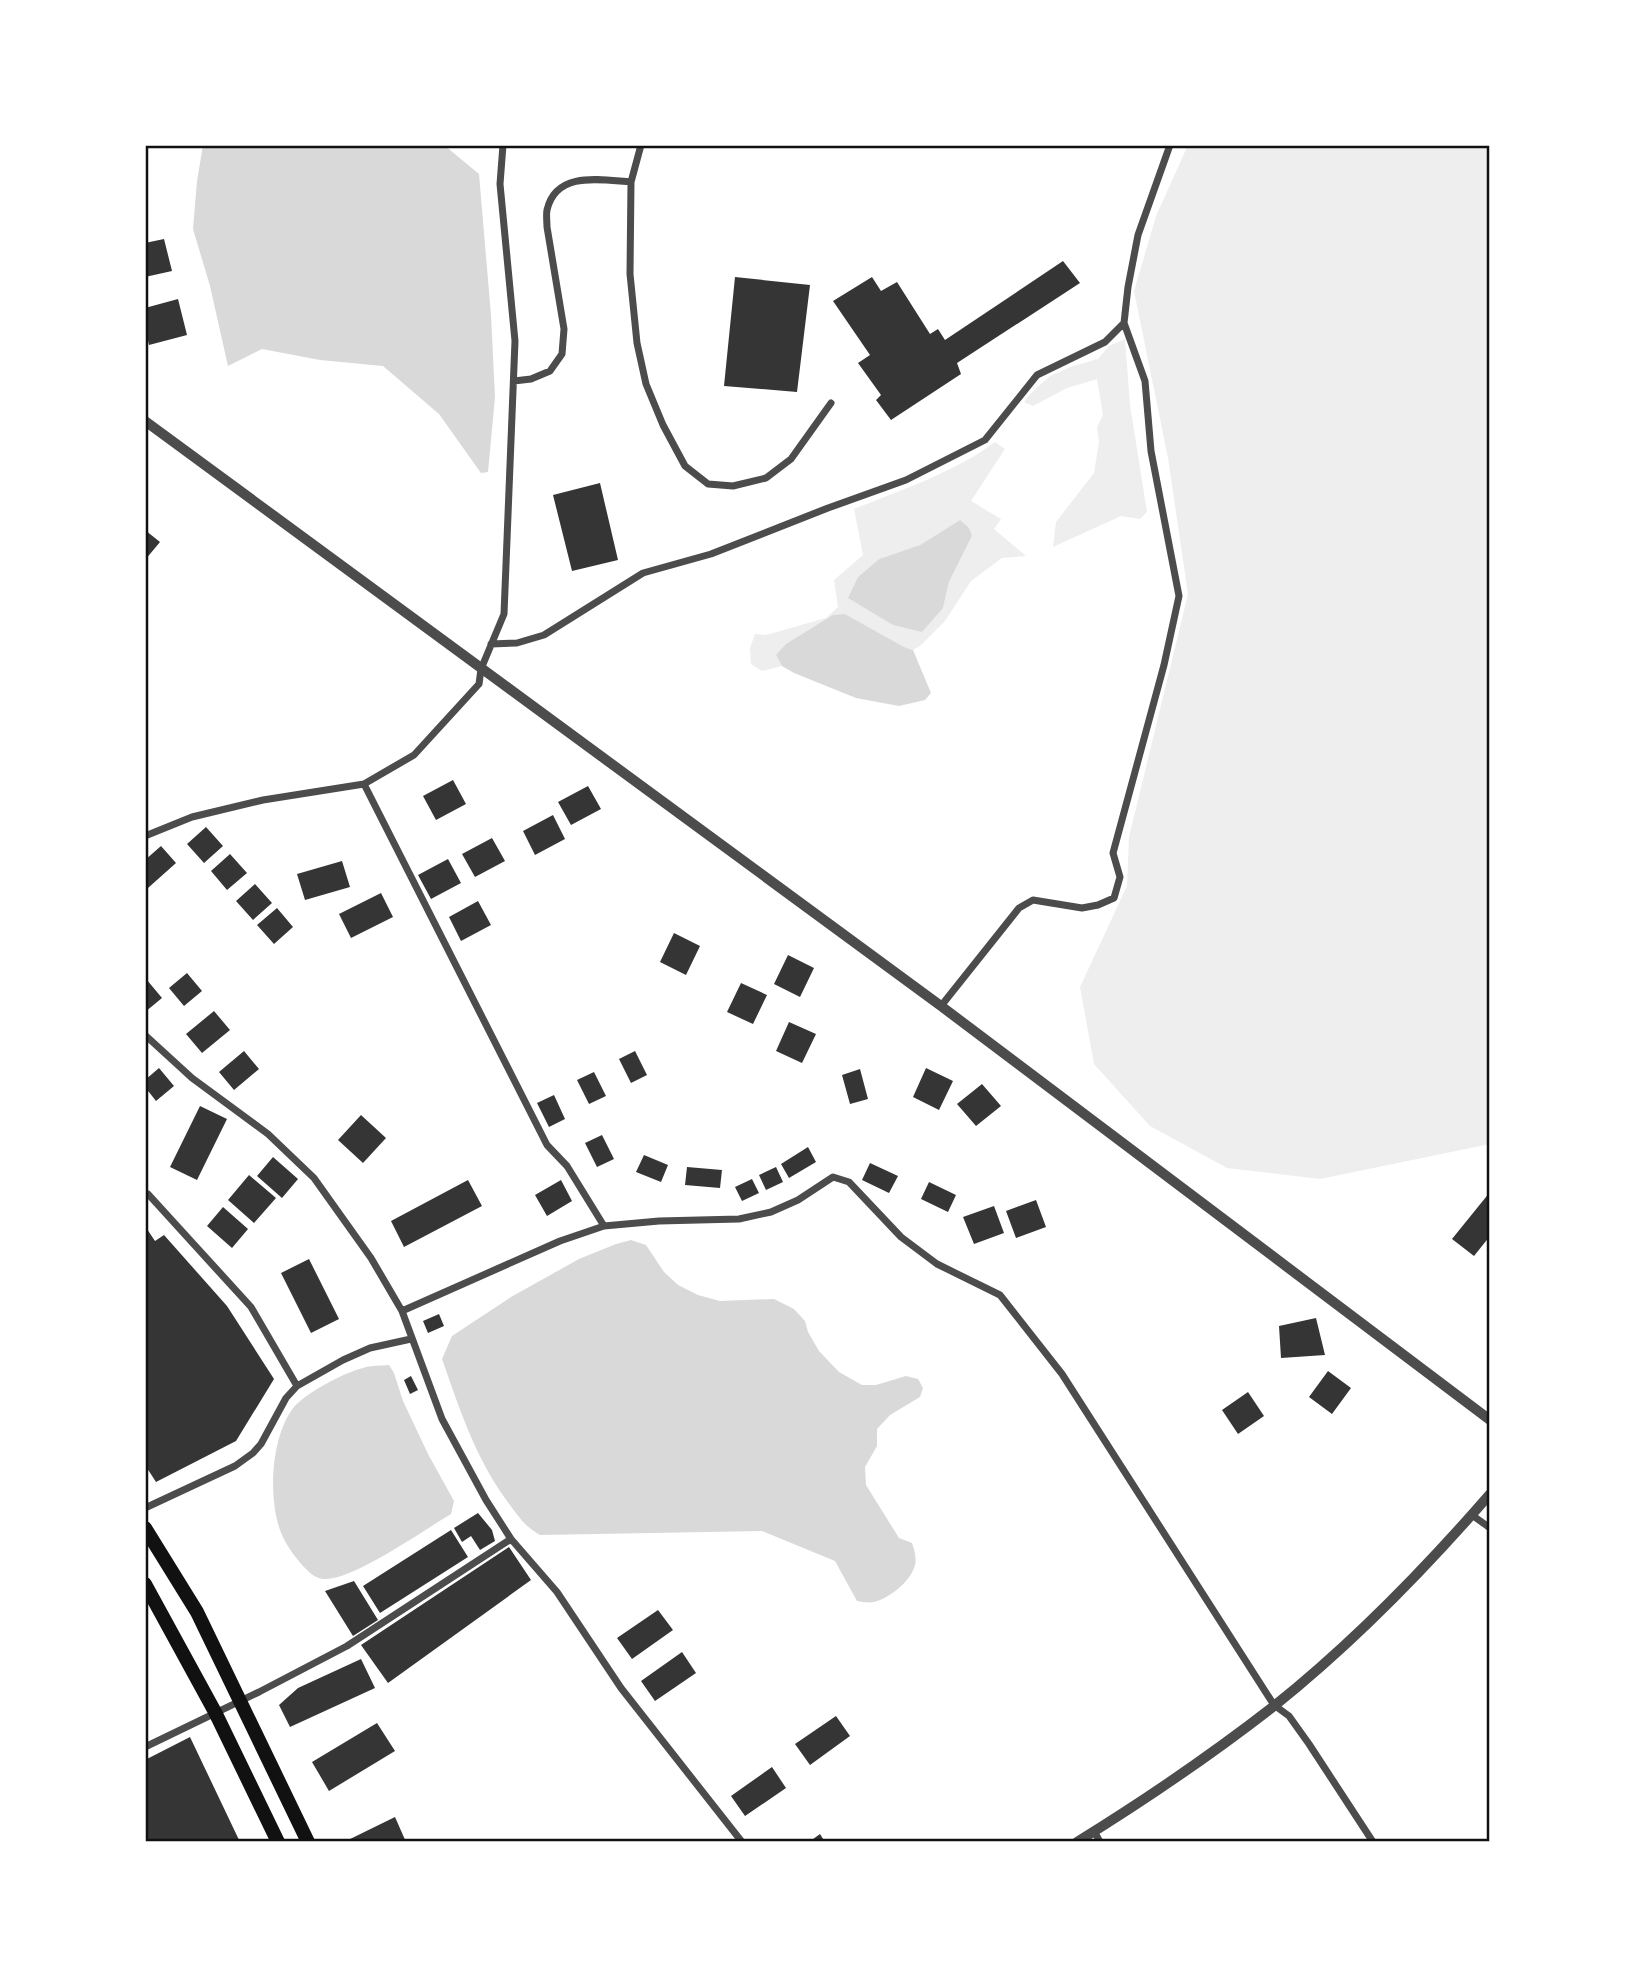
<svg xmlns="http://www.w3.org/2000/svg" width="1635" height="1987" viewBox="0 0 1635 1987" font-family="'Golos Text',sans-serif">
	<style>
		.green { fill: #eee; fill-rule: evenodd }
		.water { fill: #d9d9d9 }
		.building { fill: #353535 }
		.lines { fill: none; stroke-linecap: round; stroke-linejoin: round }
		.minor { stroke: #4c4c4c; stroke-width: 7 }
		.tertiary { stroke: #4c4c4c; stroke-width: 10 }
		.trunk { stroke: #111; stroke-width: 14 }
		.neatline { fill: none; stroke: #111; stroke-width: 2.5 }
	</style>
	<rect width="100%" height="100%" fill="#fff"/>
	<!-- green -->
	<path class="green" d="M1188 145H1490V1144L1320 1179 1227 1168 1150 1126 1094 1064 1080 987 1127 886 1129 837 1188 594 1168 458 1134 291 1156 216Z
		M1125 339 1130 405 1147 512 1140 519 1121 516 1053 547 1056 522 1094 473 1099 442 1097 427 1103 415 1097 379 1067 388 1033 406 1024 402 1030 394 1050 376 1073 366 1098 359 1109 346Z
		M995 442 1005 449 971 501 1001 519 994 529 1026 556 1002 558 971 581 945 621 920 646 913 650 904 647 845 614 776 655 782 666 762 671 751 664 750 648 755 634 766 635 826 618 838 607 834 580 863 555 854 509C899 491 957 471 995 442ZM960 520 972 536 949 582 943 608 893 625 870 609 851 600 858 577 879 559 920 545Z"/>
	<!-- water -->
	<path class="water" d="M203 145H444L479 174 491 315 495 397 488 472 481 473 439 414 383 366 320 360 262 349 228 366 210 286 193 229 197 181Z
		M960 520 969 528 972 536 949 582 943 608 922 632 893 625 848 598 858 577 879 559 920 545Z
		M845 614 904 647 913 650 931 693 925 700 899 706 856 698 794 673 782 666 776 655 786 644 833 615Z
		M631 1240 646 1245 664 1272 678 1285 698 1295 720 1301 774 1299 794 1309 805 1321 808 1332 819 1351 839 1372 862 1385H876L906 1376 918 1379 923 1388 920 1397 890 1415 877 1429V1446L865 1467 866 1485 899 1538 912 1543C914 1549 917 1558 915 1565 911 1581 890 1598 874 1602 869 1603 862 1602 857 1601L835 1561 762 1531 540 1535C523 1525 519 1517 507 1501 475 1457 460 1410 442 1359L452 1336 511 1297 579 1259 616 1244Z
		M389 1365 394 1373 403 1401 428 1454 454 1501 451 1514C424 1530 353 1580 325 1579 315 1579 309 1572 303 1566 294 1556 284 1542 280 1530 268 1496 271 1436 294 1407 306 1393 345 1372 363 1368 371 1365 381 1366 389 1365Z"/>
	<!-- building -->
	<path class="building" d="M164 239 172 271 145 277V243Z
		M1063 261 1080 283 957 363 961 374 891 420 876 400 881 395 858 363 870 355 833 301 872 277 881 291 897 282 930 334 938 329 945 340Z
		M735 277 810 285 797 392 724 386Z
		M178 299 187 335 149 345 145 328V308Z
		M600 483 618 560 572 571 553 495Z
		M145 530 160 542 145 560Z
		M453 780 466 804 436 820 423 796Z
		M588 786 601 809 571 825 558 802Z
		M553 815 565 839 535 855 523 831Z
		M206 827 223 846 204 863 187 844Z
		M492 838 505 861 475 877 462 854Z
		M161 846 176 863 148 888 145 886V860Z
		M230 854 247 873 227 890 211 871Z
		M448 859 461 883 431 899 418 875Z
		M342 861 350 887 305 900 297 874Z
		M255 884 272 903 253 920 236 901Z
		M381 893 393 917 351 938 339 914Z
		M478 901 491 925 461 941 449 917Z
		M277 908 293 927 274 944 257 925Z
		M674 933 700 946 686 975 660 962Z
		M788 955 814 968 800 997 774 984Z
		M187 973 202 991 184 1006 169 988Z
		M147 980 162 998 145 1012V981Z
		M741 983 767 995 753 1024 727 1012Z
		M214 1011 230 1030 202 1053 186 1034Z
		M789 1022 816 1034 802 1063 776 1051Z
		M244 1051 259 1069 234 1090 219 1072Z
		M635 1051 647 1075 631 1083 619 1059Z
		M159 1068 174 1086 156 1101 145 1087V1080Z
		M926 1068 953 1081 939 1110 913 1097Z
		M860 1069 868 1099 850 1104 842 1075Z
		M594 1072 606 1096 589 1104 577 1080Z
		M982 1084 1001 1106 976 1126 957 1104Z
		M554 1095 565 1119 549 1127 537 1103Z
		M200 1106 227 1119 197 1180 170 1167Z
		M361 1115 386 1138 363 1163 338 1140Z
		M602 1135 614 1159 597 1167 585 1143Z
		M808 1147 816 1162 789 1178 781 1164Z
		M644 1155 668 1165 661 1182 636 1172Z
		M273 1157 298 1179 282 1198 257 1176Z
		M870 1163 898 1176 889 1193 862 1180Z
		M687 1167 722 1170 720 1188 685 1185Z
		M776 1167 783 1182 766 1190 759 1175Z
		M249 1175 276 1198 254 1223 228 1200Z
		M752 1179 759 1193 742 1201 735 1187Z
		M468 1180 482 1206 404 1247 391 1221Z
		M561 1180 572 1201 547 1216 535 1195Z
		M929 1182 956 1195 948 1212 921 1199Z
		M1490 1192V1236L1474 1256 1452 1239Z
		M1036 1200 1046 1227 1016 1238 1006 1211Z
		M994 1206 1004 1233 974 1244 963 1217Z
		M223 1207 248 1229 232 1248 207 1226Z
		M145 1226 155 1241 164 1235 227 1306 274 1379 236 1441 156 1482 145 1465Z
		M309 1259 339 1319 311 1333 281 1273Z
		M439 1314 444 1326 428 1333 423 1321Z
		M1316 1318 1325 1355 1281 1358 1279 1326Z
		M1328 1371 1351 1388 1332 1414 1309 1397Z
		M411 1376 418 1390 410 1394 404 1380Z
		M1248 1392 1264 1416 1238 1434 1222 1410Z
		M478 1513 492 1530 495 1541 480 1550 471 1536 462 1542 454 1528Z
		M451 1530 468 1557 380 1613 363 1586Z
		M509 1547 531 1580 388 1683 361 1645Z
		M354 1581 378 1620 353 1636 325 1591Z
		M658 1610 673 1630 632 1659 617 1638Z
		M682 1652 696 1673 655 1701 641 1681Z
		M361 1659 375 1688 290 1727 279 1705 298 1688Z
		M836 1716 850 1736 810 1765 795 1744Z
		M377 1723 395 1751 329 1791 312 1762Z
		M190 1737 240 1842H145V1760Z
		M772 1767 786 1788 745 1816 731 1796Z
		M395 1817 406 1842H344Z
		M820 1834 825 1842H809Z"/>
	<g class="lines">
		<!-- minor -->
		<path class="minor" d="M641 145 631 182 630 274 637 343 646 384 663 425 685 466 708 484 733 486 766 478 791 459 831 403
			M514 381 531 379 550 371 562 354 564 329 547 227C547 222 546 215 547 210 556 170 602 180 631 182
			M491 644 517 643 544 635 643 573 711 554 828 508 906 480 985 440 1037 375 1105 342 1124 323
			M364 784 547 1145 567 1166 604 1226
			M145 836 192 817 263 800 364 784 414 755 479 684 481 669 504 614 515 341 500 184 503 145
			M941 1006 1019 908 1033 900 1082 908 1098 905 1114 898 1120 877 1113 853 1164 665 1179 596 1151 451 1145 381 1124 323 1128 287 1138 235 1170 145
			M145 1035 192 1078 268 1134 314 1178 371 1258 402 1311 442 1419 486 1500 511 1539 557 1592 621 1688 742 1842
			M145 1195 148 1194 251 1307 297 1386
			M402 1311 560 1241 604 1226 659 1221 739 1219 771 1212 798 1200 833 1177 849 1182 901 1237 937 1264 1000 1295 1062 1374 1274 1705 1289 1716 1309 1744 1373 1842
			M145 1508 235 1466 253 1453 261 1444 286 1398 297 1386 343 1360 370 1348 411 1339
			M1472 1515 1490 1528
			M145 1747 259 1692 347 1646 511 1539
			M1094 1831 1100 1842"/>
		<!-- tertiary -->
		<path class="tertiary" d="M145 421 941 1006 1490 1420
			M1077 1842C1145 1800 1211 1755 1274 1706 1353 1643 1424 1570 1490 1494"/>
		<!-- trunk -->
		<path class="trunk" d="M145 1528 197 1612 308 1842
			M145 1584 215 1712 278 1842"/>
	</g>
	<!-- border -->
	<rect width="1635" height="1987" fill="none" stroke="#ffffff" stroke-width="294"/>
	<rect x="147" y="147" width="1341" height="1693" class="neatline"/>
</svg>
